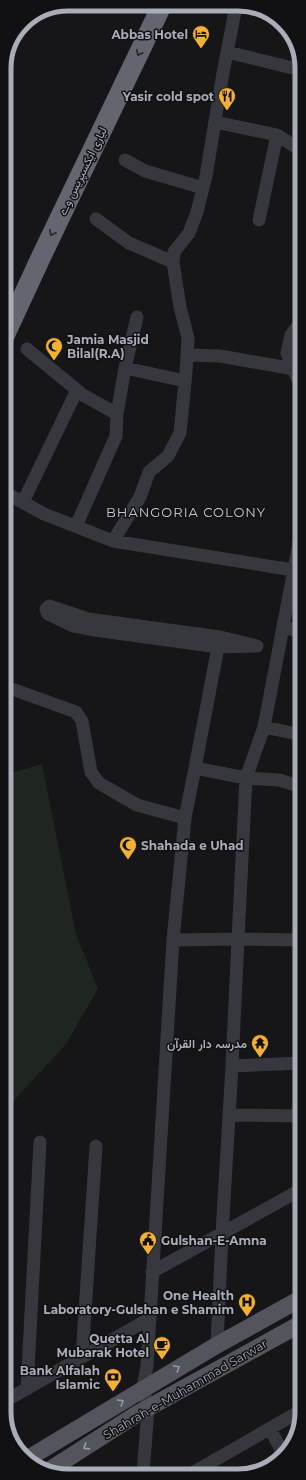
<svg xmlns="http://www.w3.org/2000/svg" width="306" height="1480" viewBox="0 0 306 1480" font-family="Montserrat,Vazirmatn,sans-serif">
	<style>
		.green { fill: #1e261f }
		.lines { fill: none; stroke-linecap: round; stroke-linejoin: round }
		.minor { stroke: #37383d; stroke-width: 13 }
		.major { stroke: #53555c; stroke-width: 17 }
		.highway { stroke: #63666e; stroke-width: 20 }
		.oneway { stroke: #26262a }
		.oneway2 { stroke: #979ba6 }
		.labels { text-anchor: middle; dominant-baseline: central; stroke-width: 3; stroke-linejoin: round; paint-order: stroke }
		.poi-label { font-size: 12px; font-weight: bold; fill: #a8adb8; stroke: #111113; text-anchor: end }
		.street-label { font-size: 12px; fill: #a8adb8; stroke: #111113 }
		.neighbourhood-label { font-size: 13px; letter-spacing: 1px; fill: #c9ccd4; stroke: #111113 }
		.rim { fill: none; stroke: #a8adb8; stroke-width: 5 }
	</style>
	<rect width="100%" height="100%" fill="#161618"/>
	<!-- green -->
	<path class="green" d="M42 764 76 934 98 989 66 1044 4 1111V775Z"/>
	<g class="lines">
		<!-- minor -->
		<path class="minor" d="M227 52 301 70
			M215 122 277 135 302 151
			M125 160 145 171 203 188
			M96 219 129 243 173 262
			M259 220 277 135
			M302 320 291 335 287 353 302 390
			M27 349 83 395 117 414
			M187 355 220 356 294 369
			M125 368 185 381
			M4 492 44 514 113 541 293 570
			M23 502 77 390
			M76 526 116 436 117 414 125 368 137 317
			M113 541 140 497 149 472 168 456 180 433 186 372 188 338 180 307 173 262 174 252 189 233 197 212 206 176 223 73 236 6
			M49 606 88 619 220 637 257 646 218 647 88 629 73 626 48 614 46 609Z
			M283 625 293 630 302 632
			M12 689 76 712 82 721 91 772 99 783 137 805 185 818
			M264 727 302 735
			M195 768 218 647
			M173 940 238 939 302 940
			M232 1066 302 1063
			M230 1115 302 1116
			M152 1272 302 1189
			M217 1345 222 1234 232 1066 238 939 246 778 264 727 302 527
			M82 1357 96 1146
			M27 1389 40 1142
			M5 1401 149 1319
			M270 1429 284 1455
			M143 1475 148 1408 143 1388 147 1366 173 940 185 818 195 768 246 778 279 780 302 787
			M189 1475 302 1410"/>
		<!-- major -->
		<path class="major" d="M27 1459 217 1345 302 1298
			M48 1471 137 1414 302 1323"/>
		<!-- highway -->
		<path class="highway" d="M4 337 41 257 162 5"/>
	</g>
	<!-- one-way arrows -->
	<defs><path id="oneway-chevron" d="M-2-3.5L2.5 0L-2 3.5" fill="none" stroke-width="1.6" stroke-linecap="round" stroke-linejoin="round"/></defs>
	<g class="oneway">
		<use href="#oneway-chevron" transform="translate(139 53) rotate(116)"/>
		<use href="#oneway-chevron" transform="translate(52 233) rotate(116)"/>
	</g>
	<g class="oneway2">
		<use href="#oneway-chevron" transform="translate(177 1368) rotate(-31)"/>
		<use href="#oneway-chevron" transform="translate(121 1402) rotate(-31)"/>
		<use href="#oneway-chevron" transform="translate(86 1447) rotate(147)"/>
	</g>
	<!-- icons -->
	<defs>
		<g id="hotel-pin" transform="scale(0.9)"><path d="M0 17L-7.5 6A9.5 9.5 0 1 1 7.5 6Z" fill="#f2b134" stroke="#111113"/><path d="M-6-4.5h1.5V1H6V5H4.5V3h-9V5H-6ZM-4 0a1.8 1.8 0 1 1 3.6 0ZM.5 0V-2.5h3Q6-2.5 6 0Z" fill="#111"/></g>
		<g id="restaurant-pin" transform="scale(0.9)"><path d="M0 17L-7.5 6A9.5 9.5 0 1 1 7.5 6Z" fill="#f2b134" stroke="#111113"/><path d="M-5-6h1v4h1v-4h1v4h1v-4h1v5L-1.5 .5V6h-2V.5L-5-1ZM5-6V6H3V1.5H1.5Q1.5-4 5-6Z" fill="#111"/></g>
		<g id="mosque-pin" transform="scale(0.9)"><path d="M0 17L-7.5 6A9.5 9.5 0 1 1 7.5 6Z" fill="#f2b134" stroke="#111113"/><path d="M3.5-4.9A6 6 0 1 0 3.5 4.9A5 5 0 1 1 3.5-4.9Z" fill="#111"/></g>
		<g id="temple-pin" transform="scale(0.9)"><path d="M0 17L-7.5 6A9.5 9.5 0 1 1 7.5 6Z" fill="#f2b134" stroke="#111113"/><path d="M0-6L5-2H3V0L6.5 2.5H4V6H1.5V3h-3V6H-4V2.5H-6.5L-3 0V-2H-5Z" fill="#111"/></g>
		<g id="civic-pin" transform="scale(0.9)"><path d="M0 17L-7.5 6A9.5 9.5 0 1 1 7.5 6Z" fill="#f2b134" stroke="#111113"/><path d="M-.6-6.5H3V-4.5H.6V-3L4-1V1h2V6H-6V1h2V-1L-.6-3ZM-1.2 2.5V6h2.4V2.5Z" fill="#111"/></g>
		<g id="hospital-pin" transform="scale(0.9)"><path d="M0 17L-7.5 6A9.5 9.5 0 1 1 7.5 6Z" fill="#f2b134" stroke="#111113"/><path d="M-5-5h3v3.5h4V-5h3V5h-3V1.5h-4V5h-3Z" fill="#111"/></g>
		<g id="cafe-pin" transform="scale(0.9)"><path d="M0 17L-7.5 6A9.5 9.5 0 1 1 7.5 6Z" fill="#f2b134" stroke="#111113"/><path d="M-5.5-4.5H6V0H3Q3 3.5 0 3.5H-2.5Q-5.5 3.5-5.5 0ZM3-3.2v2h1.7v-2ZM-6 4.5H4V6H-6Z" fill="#111"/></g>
		<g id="bank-pin" transform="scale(0.9)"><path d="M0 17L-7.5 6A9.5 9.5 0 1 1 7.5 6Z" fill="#f2b134" stroke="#111113"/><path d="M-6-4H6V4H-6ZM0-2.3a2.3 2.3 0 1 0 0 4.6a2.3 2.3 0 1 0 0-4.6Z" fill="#111"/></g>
	</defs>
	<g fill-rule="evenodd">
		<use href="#hotel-pin" x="201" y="34"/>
		<use href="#restaurant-pin" x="227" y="96"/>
		<use href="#mosque-pin" x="54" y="346"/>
		<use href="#mosque-pin" x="128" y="845"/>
		<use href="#temple-pin" x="260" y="1043"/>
		<use href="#civic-pin" x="148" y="1240"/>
		<use href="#hospital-pin" x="247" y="1302"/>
		<use href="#cafe-pin" x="162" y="1345"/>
		<use href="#bank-pin" x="113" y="1377"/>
	</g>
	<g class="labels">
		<!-- poi labels -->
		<g class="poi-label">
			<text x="188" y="34">Abbas Hotel</text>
			<text x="214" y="96">Yasir cold spot</text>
			<text x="67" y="339" text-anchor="start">Jamia Masjid<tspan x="67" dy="14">Bilal(R.A)</tspan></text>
			<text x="141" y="845" text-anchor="start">Shahada e Uhad</text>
			<text x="247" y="1043">مدرسہ دار القرآن</text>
			<text x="161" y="1240" text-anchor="start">Gulshan-E-Amna</text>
			<text x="234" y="1295">One Health<tspan x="234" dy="14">Laboratory-Gulshan e Shamim</tspan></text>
			<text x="149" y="1338">Quetta Al<tspan x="149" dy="14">Mubarak Hotel</tspan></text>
			<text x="100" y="1370">Bank Alfalah<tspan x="100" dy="14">Islamic</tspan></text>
		</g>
		<!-- street labels -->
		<g class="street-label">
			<text transform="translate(82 171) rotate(-64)">لیاری ایکسپریس وے</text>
			<text transform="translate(185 1389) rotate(-30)">Shahrah-e-Muhammad Sarwar</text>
		</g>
		<!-- neighbourhood labels -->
		<g class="neighbourhood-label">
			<text x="186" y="512">BHANGORIA COLONY</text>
		</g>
	</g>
	<!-- crop -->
	<path d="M0 0H306V1480H0ZM68 11H238A57 57 0 0 1 295 68V1412A57 57 0 0 1 238 1469H68A57 57 0 0 1 11 1412V68A57 57 0 0 1 68 11Z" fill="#111113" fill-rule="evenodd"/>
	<path class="rim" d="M68 11H238A57 57 0 0 1 295 68V1412A57 57 0 0 1 238 1469H68A57 57 0 0 1 11 1412V68A57 57 0 0 1 68 11Z"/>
</svg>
